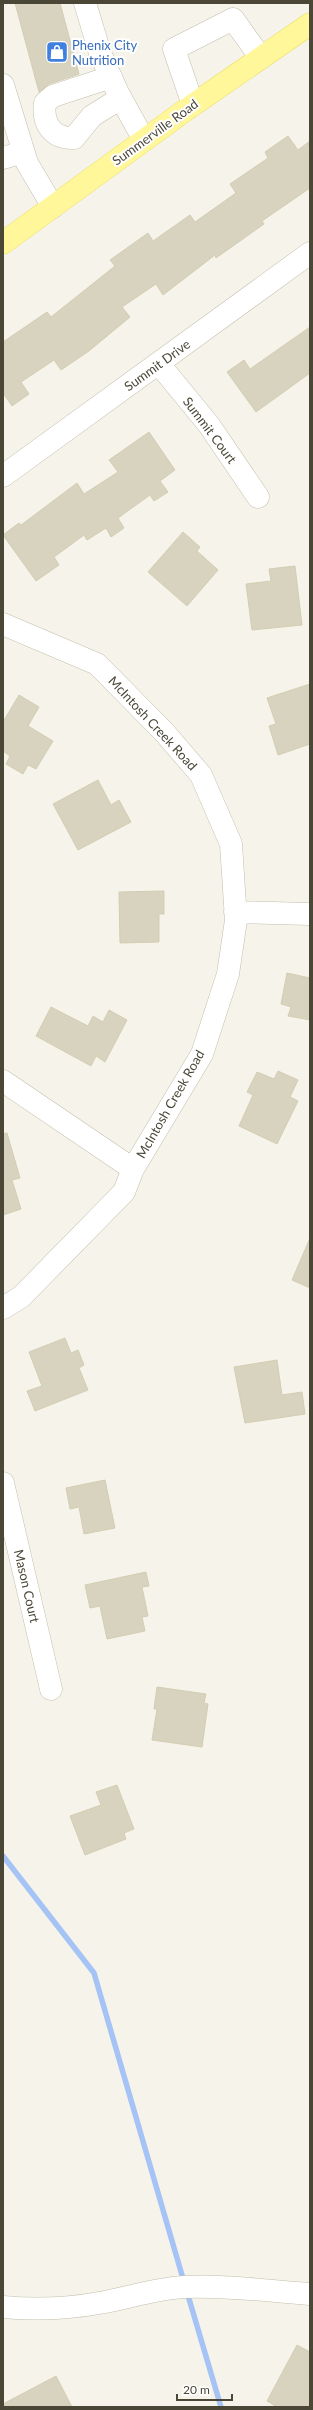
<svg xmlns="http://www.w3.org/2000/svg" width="313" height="2410" viewBox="0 0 313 2410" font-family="Lato,sans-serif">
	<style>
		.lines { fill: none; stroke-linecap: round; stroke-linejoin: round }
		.stream { stroke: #a5c3f4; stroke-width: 5.5 }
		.building { fill: #d8d3bf; stroke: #d3cdb2 }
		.minor-casing { stroke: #c2bfac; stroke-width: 23 }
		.major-casing { stroke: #eadd64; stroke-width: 23 }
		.minor { stroke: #fff; stroke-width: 22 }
		.major { stroke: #fff79a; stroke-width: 22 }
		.labels { text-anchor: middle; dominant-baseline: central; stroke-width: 4; stroke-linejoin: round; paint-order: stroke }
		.shop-label { font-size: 13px; fill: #366cbe; stroke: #fff; text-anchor: start }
		.street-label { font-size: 13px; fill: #4a4737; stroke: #fff }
	</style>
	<rect width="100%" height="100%" fill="#f6f4ea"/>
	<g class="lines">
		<!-- stream -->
		<path class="stream" d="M3 1856 94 1973 184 2282
			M187 2292 221 2407"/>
	</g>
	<!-- building -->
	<path class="building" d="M15 3H60L79 74 49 84 39 92Z
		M288 136 298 150 310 141V188L262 221 264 224 216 258 215 255 163 295 156 284 122 307 130 317 89 351 61 370 54 360 21 382 29 394 12 406 3 393V342L47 312 51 317 115 266 110 260 148 233 153 241 190 215 195 222 236 193 230 184 268 158 265 152Z
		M310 327V373L256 412 227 372 244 360 250 369Z
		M149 432 175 470 160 481 168 492 154 501 150 495 118 518 124 528 111 537 106 528 87 540 84 535 54 557 59 565 36 581 3 535 19 523 21 525 77 483 84 494 118 472 109 460Z
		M183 532 200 547 197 551 218 570 187 606 148 572Z
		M295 566 302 625 252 630 246 584 271 581 269 569Z
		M310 684V744L278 755 269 726 276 724 267 698Z
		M19 695 39 707 28 726 53 741 36 769 28 765 23 774 6 764 10 756 3 751V722Z
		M98 780 111 805 119 800 131 822 78 850 53 804Z
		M164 891V914H159V942L120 943 119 892Z
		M287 973 310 978V1020L288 1016 291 1007 281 1004Z
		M51 1007 88 1026 93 1016 103 1022 109 1010 127 1020 105 1062 96 1056 91 1066 36 1036Z
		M278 1071 298 1080 290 1097 298 1101 277 1144 239 1126 253 1095 247 1092 257 1072 274 1079Z
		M7 1133 20 1178 12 1180 21 1209 3 1215V1134Z
		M310 1238V1288L292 1280Z
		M65 1338 71 1353 78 1350 84 1365 79 1368 88 1390 35 1411 27 1391 42 1386 29 1352Z
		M277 1360 282 1395 302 1392 305 1414 245 1423 234 1367Z
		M105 1480 115 1528 84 1534 79 1507 70 1509 66 1488Z
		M146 1572 149 1586 142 1587 148 1616 142 1617 145 1631 107 1639 100 1606 90 1608 85 1585Z
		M157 1687 206 1694 204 1703 208 1704 202 1747 152 1740 157 1709H154Z
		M117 1785 134 1829 124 1833 126 1839 85 1855 70 1816 101 1805 96 1792Z
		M297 2345 310 2352V2407H277L267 2401Z
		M56 2376 72 2407H3V2404Z"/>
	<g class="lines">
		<!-- minor casing -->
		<g class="minor-casing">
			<path id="minor" d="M85 3 100 53 118 93 144 140
				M111 77 53 96 45 103C42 123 52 139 74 138L92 116 121 98
				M3 85 27 163 53 207
				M193 105 174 49 233 19 261 58
				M3 158 23 152
				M159 364 209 425 258 497
				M3 476 310 253
				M3 624 97 664 164 732 201 775 231 844 236 920 228 974 202 1054 133 1169 124 1192 21 1297 3 1308
				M235 912 310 914
				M3 1081 133 1169
				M3 1483 51 1689
				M3 2307C36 2310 67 2309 99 2303 128 2298 154 2289 183 2287 225 2285 268 2291 310 2294"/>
		</g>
		<!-- major casing -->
		<g class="major-casing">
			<path id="major" d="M3 243 187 109 310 24"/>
		</g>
		<!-- minor -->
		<use href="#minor" class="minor"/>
		<!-- major -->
		<use href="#major" class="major"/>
	</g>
	<!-- icons -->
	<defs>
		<g id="shop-square" transform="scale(1.15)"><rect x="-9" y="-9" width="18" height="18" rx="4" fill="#3f7fe0" stroke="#fff"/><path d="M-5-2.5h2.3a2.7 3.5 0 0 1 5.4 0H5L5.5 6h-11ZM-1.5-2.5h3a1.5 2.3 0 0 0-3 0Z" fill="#fff"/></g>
	</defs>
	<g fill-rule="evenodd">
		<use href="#shop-square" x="57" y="52"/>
	</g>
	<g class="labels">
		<!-- shop labels -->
		<g class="shop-label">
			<text x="72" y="45">Phenix City<tspan x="72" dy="15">Nutrition</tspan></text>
		</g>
		<!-- street labels -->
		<g class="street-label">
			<text transform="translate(155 132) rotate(-36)">Summerville Road</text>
			<text transform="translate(157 365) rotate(-36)">Summit Drive</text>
			<text transform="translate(210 430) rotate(53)">Summit Court</text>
			<text transform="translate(153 723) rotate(47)">McIntosh Creek Road</text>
			<text transform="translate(170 1104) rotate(-60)">McIntosh Creek Road</text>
			<text transform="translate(27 1586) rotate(77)">Mason Court</text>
		</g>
	</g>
	<!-- border -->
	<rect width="313" height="2410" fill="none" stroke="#4a4737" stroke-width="8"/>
	<!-- scale -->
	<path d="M177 2394v6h55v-6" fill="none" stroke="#4a4737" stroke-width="2"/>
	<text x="183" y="2394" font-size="12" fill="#4a4737" stroke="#ffffff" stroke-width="3" paint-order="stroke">20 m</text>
</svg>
